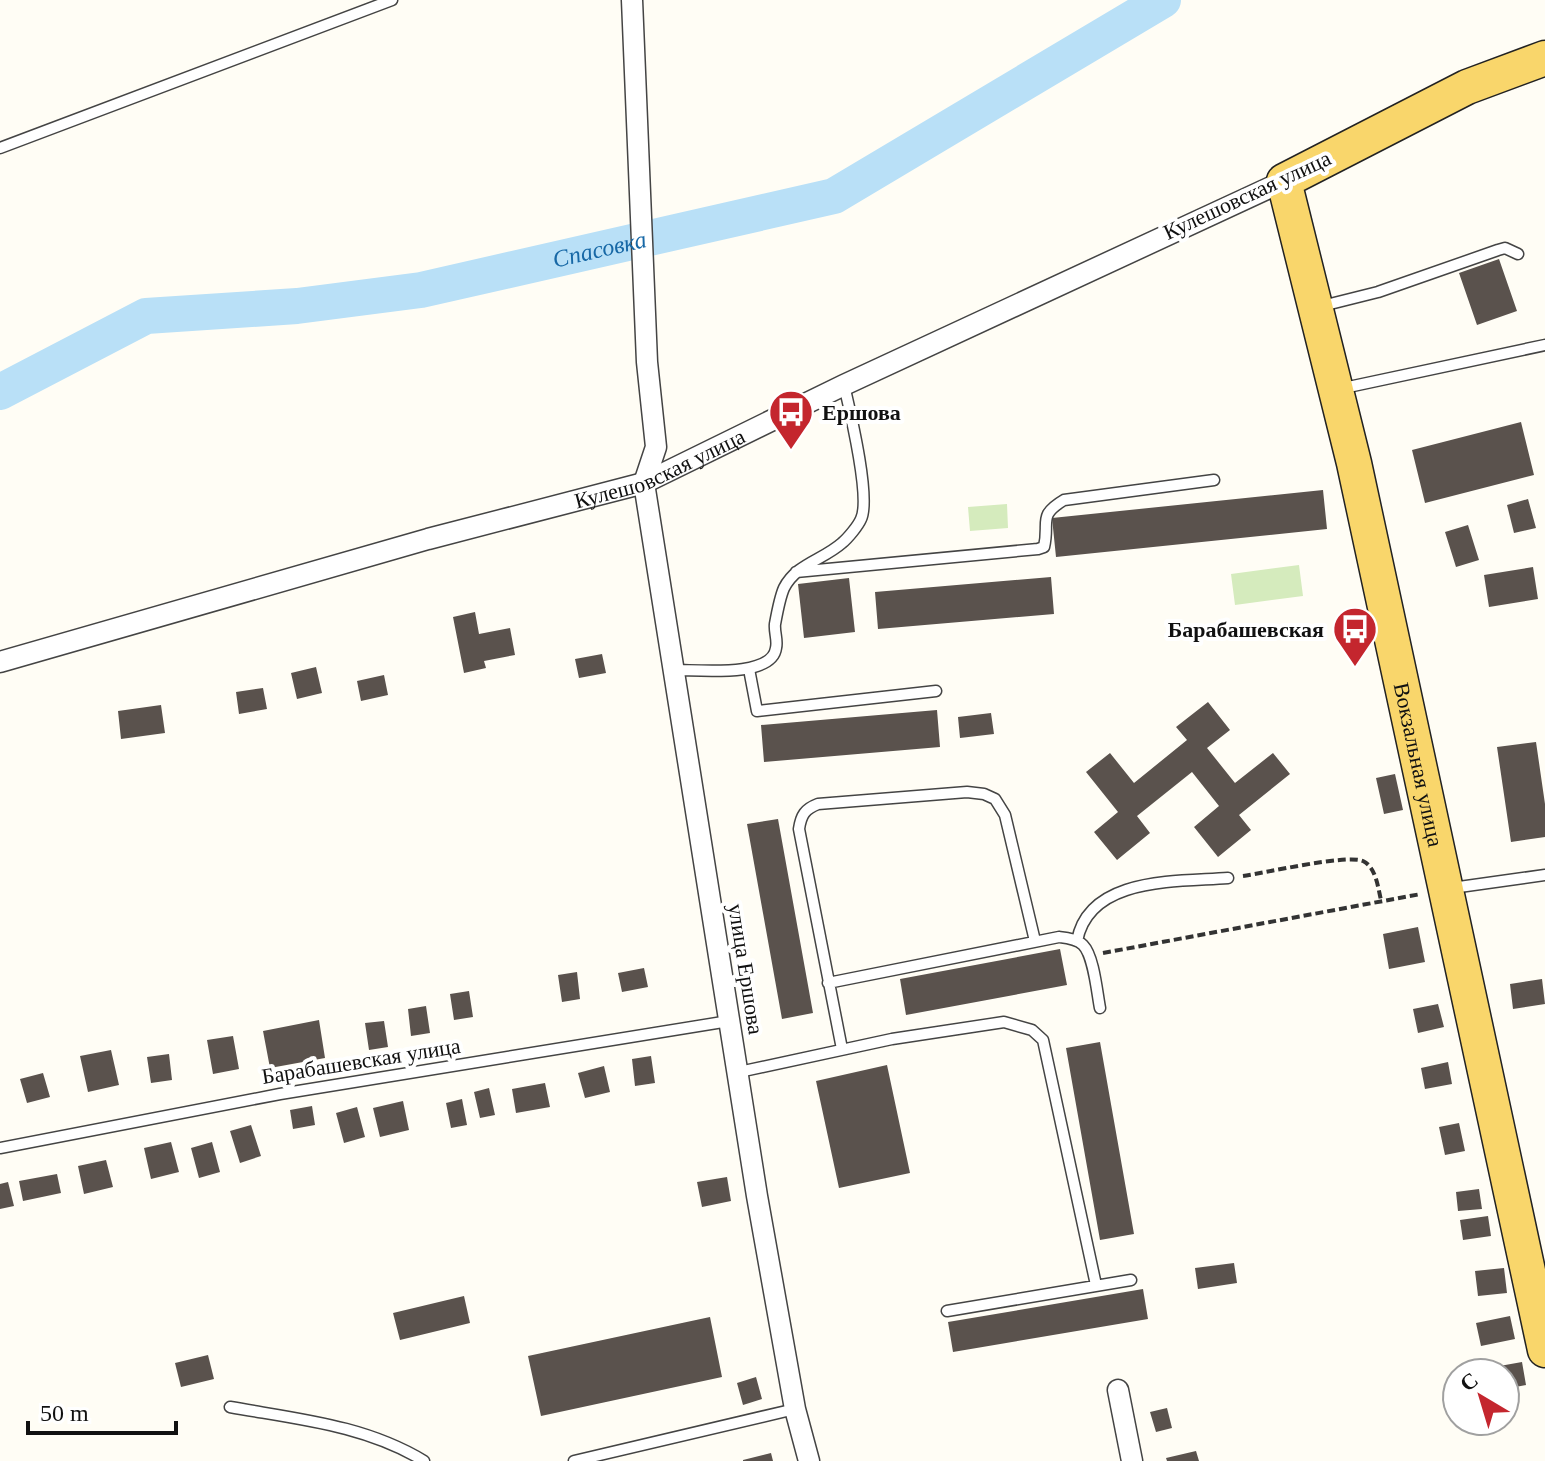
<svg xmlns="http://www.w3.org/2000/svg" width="1545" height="1461" viewBox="0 0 1545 1461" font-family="'Times New Roman',serif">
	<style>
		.green { fill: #d5ebbd }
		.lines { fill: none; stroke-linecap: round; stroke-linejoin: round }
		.river { stroke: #b9e0f7; stroke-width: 36 }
		.building { fill: #5a524d }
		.lane-casing { stroke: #444; stroke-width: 13 }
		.street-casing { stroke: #444; stroke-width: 23 }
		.primary-casing { stroke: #222; stroke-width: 37 }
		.path { stroke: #333; stroke-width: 4; stroke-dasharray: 8 4; stroke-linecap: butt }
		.lane { stroke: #fff; stroke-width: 10 }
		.street { stroke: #fff; stroke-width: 20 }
		.primary { stroke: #f9d66b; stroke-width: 34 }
		.labels { text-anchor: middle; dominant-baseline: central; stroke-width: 8; stroke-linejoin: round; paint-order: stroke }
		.street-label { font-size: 22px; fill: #111; stroke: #fff }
		.poi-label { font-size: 22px; font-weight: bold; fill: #111; stroke: #fff; text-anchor: start }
		.water-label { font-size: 24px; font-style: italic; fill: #1768a6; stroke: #fff }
	</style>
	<rect width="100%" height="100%" fill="#fffdf5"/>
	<!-- green -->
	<path class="green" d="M1007 504 1008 528 970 531 968 507Z
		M1299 565 1303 596 1235 605 1231 574Z"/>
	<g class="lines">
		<!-- river -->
		<path class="river" id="s1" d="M0 392 146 316 297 306 421 290 834 196 1163 0"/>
	</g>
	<!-- building -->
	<path class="building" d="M1499 259 1517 311 1477 325 1459 273Z
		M1521 422 1534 475 1425 503 1412 450Z
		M1323 490 1327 529 1056 557 1052 518Z
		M1528 499 1536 528 1514 533 1507 505Z
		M1468 525 1479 560 1456 567 1445 532Z
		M1533 567 1538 599 1489 607 1484 575Z
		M1051 577 1054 614 878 629 875 592Z
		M849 578 855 632 804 638 798 584Z
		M475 612 479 634 510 628 515 655 484 661 486 668 464 673 453 617Z
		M602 654 606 673 579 678 575 659Z
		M316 667 322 693 297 699 291 673Z
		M384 675 388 695 361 701 357 681Z
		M263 688 267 709 239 714 236 692Z
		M1208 702 1230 730 1207 748 1235 783 1273 753 1290 774 1239 815 1251 830 1218 857 1194 827 1219 806 1192 772 1137 816 1150 833 1117 860 1094 832 1118 812 1086 772 1110 753 1134 783 1187 740 1176 727Z
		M161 705 165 733 121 739 118 711Z
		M937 710 940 747 764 762 761 725Z
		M991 713 994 734 960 738 958 717Z
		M1536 742 1545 804V837L1511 842 1497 747Z
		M1395 774 1403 810 1384 814 1376 778Z
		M778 819 813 1013 782 1019 747 824Z
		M1418 927 1425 962 1389 969 1383 934Z
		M1060 949 1067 985 906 1015 900 979Z
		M644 968 648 987 622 992 618 973Z
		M577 972 580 999 562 1002 558 975Z
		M1542 979 1545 1004 1513 1009 1510 984Z
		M469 991 473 1017 454 1020 450 994Z
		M1438 1004 1444 1027 1418 1033 1413 1009Z
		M426 1006 430 1033 411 1036 408 1009Z
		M319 1020 325 1058 270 1068 263 1031Z
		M384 1021 388 1047 369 1050 365 1023Z
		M233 1036 239 1069 213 1074 207 1040Z
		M1100 1042 1134 1234 1100 1240 1066 1048Z
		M111 1050 119 1085 88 1092 80 1056Z
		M169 1054 172 1080 151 1083 147 1057Z
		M651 1056 655 1083 635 1086 632 1059Z
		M1448 1062 1452 1084 1425 1089 1421 1068Z
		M887 1065 910 1173 839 1188 816 1081Z
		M604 1066 610 1092 585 1098 578 1073Z
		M43 1073 50 1097 27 1103 20 1079Z
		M545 1083 550 1107 516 1113 512 1089Z
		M489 1088 495 1115 480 1118 474 1092Z
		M462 1099 467 1125 451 1128 446 1103Z
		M403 1101 409 1130 380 1137 373 1108Z
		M312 1106 315 1125 293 1129 290 1110Z
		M357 1107 365 1137 344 1143 336 1113Z
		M1459 1123 1465 1151 1445 1155 1439 1127Z
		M251 1125 261 1156 240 1163 230 1131Z
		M171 1142 179 1172 151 1179 144 1148Z
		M212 1142 220 1172 199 1178 191 1148Z
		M106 1160 113 1187 84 1194 78 1166Z
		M57 1174 61 1193 23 1201 19 1181Z
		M727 1177 731 1201 702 1207 697 1182Z
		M8 1182 14 1206 0 1209V1184Z
		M1479 1189 1482 1209 1458 1211 1456 1192Z
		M1488 1216 1491 1236 1463 1240 1460 1220Z
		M1234 1263 1237 1283 1198 1289 1195 1268Z
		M1504 1268 1507 1293 1478 1296 1475 1271Z
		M1143 1289 1148 1319 953 1352 948 1322Z
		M464 1296 470 1323 400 1340 393 1313Z
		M1510 1316 1515 1339 1481 1346 1476 1323Z
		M710 1317 722 1377 541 1416 528 1356Z
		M208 1355 214 1379 181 1387 175 1363Z
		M1522 1362 1526 1385 1505 1389V1373H1495L1494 1367Z
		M756 1377 762 1399 743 1405 737 1383Z
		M1167 1408 1172 1428 1156 1432 1150 1412Z
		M1196 1451 1199 1461H1167L1166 1458Z
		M771 1453 773 1461H743V1460Z"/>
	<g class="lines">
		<!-- lane casing -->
		<g class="lane-casing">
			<path id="lane" d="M0 148 392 0
				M1322 306 1378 292 1498 250 1505 248 1518 254
				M1339 389 1545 345
				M796 572 1038 549 1044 547C1050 522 1037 516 1064 500L1214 480
				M749 669 757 711 936 691
				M676 670C699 670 772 678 776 648 778 640 774 632 775 624 777 613 780 597 784 588 796 564 823 560 842 543 848 538 858 526 861 519 871 498 850 411 844 385
				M1452 888 1545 875
				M1077 941C1089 876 1178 882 1228 878
				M828 983 1059 937C1067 938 1077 939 1083 945 1094 956 1097 993 1100 1008
				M842 1049 799 829C801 815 805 809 818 804L967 792 984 794 995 799 1005 815 1035 941
				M739 1072 892 1039 1004 1022 1032 1030 1043 1040 1096 1285
				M0 1148 280 1094 729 1021
				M947 1311 1131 1280
				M230 1407C297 1419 365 1425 424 1461
				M574 1461 795 1409"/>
		</g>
		<!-- street casing -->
		<g class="street-casing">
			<g id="street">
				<path d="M632 0 647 362 656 447 644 483 757 1196 795 1409 809 1461"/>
				<path id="s2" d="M0 662 428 539 644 483 844 385 1284 181"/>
				<path d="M1118 1390 1132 1461"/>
			</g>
		</g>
		<!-- primary casing -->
		<g class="primary-casing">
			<g id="primary">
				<path id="s3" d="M1545 58 1467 87 1284 181 1354 463 1545 1350"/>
			</g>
		</g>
		<!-- path -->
		<path class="path" d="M1243 876C1265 873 1346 854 1363 861 1376 867 1378 888 1381 900
			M1103 953 1421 894"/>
		<!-- lane -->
		<use href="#lane" class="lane"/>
		<!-- street -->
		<use href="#street" class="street"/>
		<!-- primary -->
		<use href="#primary" class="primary"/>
	</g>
	<!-- icons -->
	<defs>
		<g id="bus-pin" transform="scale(2.3)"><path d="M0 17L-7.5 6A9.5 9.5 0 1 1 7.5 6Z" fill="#c4262e" stroke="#fff"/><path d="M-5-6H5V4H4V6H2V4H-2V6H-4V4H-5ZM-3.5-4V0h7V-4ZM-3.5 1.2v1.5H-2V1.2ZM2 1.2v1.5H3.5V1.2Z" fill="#fff"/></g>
	</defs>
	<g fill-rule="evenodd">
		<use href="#bus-pin" x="791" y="412"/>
		<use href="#bus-pin" x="1355" y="629"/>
	</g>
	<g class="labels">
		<!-- street labels -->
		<g class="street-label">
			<text transform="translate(1247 195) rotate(-25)">Кулешовская улица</text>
			<text stroke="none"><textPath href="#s2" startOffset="688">Кулешовская улица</textPath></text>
			<text stroke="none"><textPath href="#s3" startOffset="888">Вокзальная улица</textPath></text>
			<text transform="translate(746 969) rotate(81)">улица Ершова</text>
			<text transform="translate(361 1061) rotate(-9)">Барабашевская улица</text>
		</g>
		<!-- poi labels -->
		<g class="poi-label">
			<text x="822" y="412">Ершова</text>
			<text x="1324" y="629" text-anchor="end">Барабашевская</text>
		</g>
		<!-- water labels -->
		<g class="water-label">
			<text stroke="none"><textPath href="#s1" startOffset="624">Спасовка</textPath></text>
		</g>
	</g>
	<!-- north arrow -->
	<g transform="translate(1481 1397) rotate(322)"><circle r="38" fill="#ffffff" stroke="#a0a0a0" stroke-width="2"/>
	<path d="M0-6L14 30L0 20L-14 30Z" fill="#c4262e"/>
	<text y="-12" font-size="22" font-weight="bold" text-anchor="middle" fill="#111111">С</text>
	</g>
	<!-- scale -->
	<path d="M28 1421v12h148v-12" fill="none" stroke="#111111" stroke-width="4"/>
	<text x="40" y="1421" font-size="24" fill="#111111" stroke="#ffffff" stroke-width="6" paint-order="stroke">50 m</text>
</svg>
